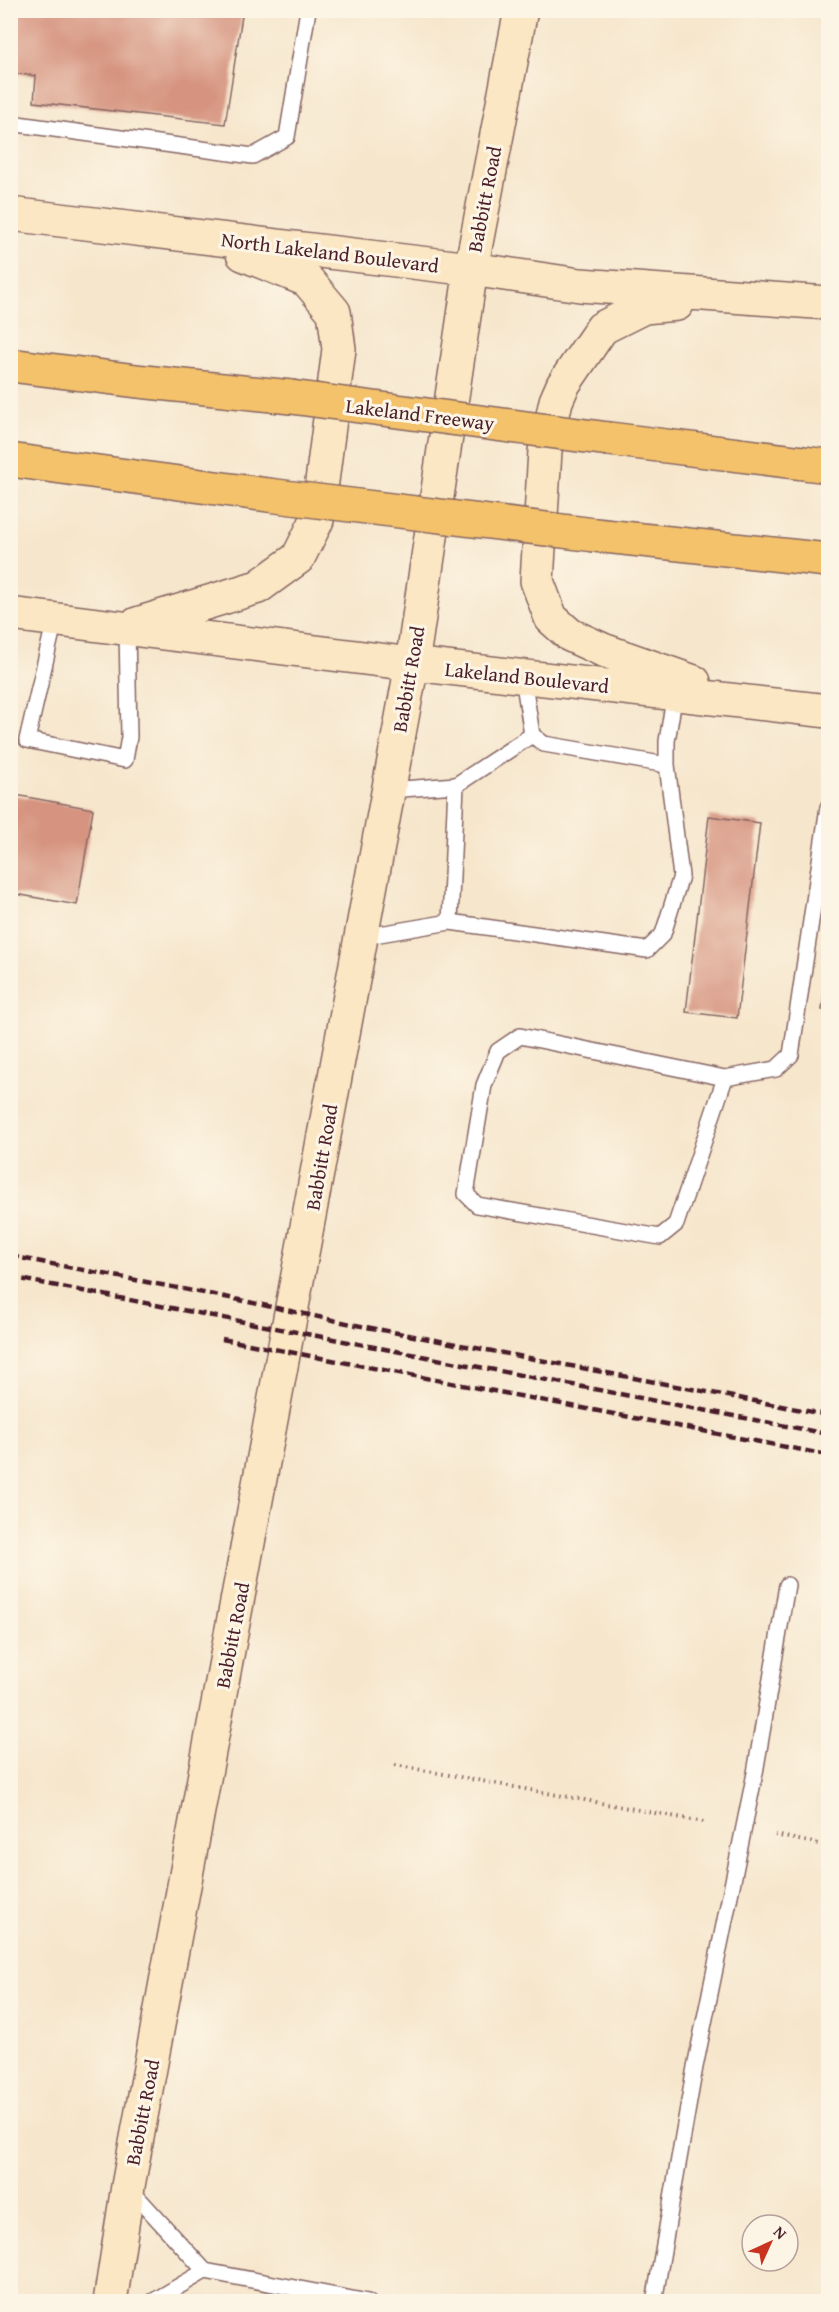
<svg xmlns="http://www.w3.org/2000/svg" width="839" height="2312" viewBox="0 0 839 2312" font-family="'Gentium Book Plus',serif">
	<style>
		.building { fill: #d69480 }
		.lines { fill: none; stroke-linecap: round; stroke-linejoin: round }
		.lane-casing { stroke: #866563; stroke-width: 18 }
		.secondary-casing { stroke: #866563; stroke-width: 36 }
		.highway-casing { stroke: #866563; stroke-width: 36 }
		.path { stroke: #866563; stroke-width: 4; stroke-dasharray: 1.5 4.5; stroke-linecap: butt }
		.lane { stroke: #fff; stroke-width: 15 }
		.secondary { stroke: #fbe7c3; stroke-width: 33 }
		.highway { stroke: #f4c26a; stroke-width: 33 }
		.rail { stroke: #4a1f2b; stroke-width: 4.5; stroke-dasharray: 9 4.5; stroke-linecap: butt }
		.highway-bridge-casing { stroke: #866563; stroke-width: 36; stroke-linecap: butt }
		.highway-bridge { stroke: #f4c26a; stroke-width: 33 }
		.labels { text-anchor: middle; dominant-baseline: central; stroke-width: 6; stroke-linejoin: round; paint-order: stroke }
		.street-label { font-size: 20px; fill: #4a1f2b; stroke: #fcf5e5 }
	</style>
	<rect width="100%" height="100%" fill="#fcf5e5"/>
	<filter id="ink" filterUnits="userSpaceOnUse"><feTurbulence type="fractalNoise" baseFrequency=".0167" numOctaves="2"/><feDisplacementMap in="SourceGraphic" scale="12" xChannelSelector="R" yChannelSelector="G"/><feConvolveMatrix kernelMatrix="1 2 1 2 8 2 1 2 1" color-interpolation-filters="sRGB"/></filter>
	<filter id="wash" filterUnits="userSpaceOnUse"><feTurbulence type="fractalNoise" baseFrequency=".008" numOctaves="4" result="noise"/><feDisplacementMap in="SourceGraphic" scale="24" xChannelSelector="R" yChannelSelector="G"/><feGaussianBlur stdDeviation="1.35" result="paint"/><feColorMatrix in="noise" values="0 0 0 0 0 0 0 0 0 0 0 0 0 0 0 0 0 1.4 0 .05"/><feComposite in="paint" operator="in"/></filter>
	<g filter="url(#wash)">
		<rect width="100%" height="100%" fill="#f6e6cc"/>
		<g id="blocks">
			<!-- building -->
			<path class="building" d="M10 10H216L242 16 225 124 34 102 36 76 10 73Z
				M10 794 93 809 77 905 10 893Z
				M709 816 760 823 737 1018 686 1012Z
				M827 968H828V1011L822 1010Z"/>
		</g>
	</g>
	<g filter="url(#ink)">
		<use href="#blocks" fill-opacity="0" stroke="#866563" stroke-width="1.5"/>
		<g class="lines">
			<!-- lane casing -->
			<g class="lane-casing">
				<path id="lane" d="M10 123 253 156 287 137 308 10
					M55 619 27 740 125 760 129 737 127 627
					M523 677 532 735 544 744 667 765V741L675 693
					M389 790 456 785 532 735
					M450 922 456 785
					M362 937 450 922 647 950 663 934 681 876 667 765
					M725 1078 676 1224 660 1237 477 1205 466 1194 484 1085 498 1051 520 1036 725 1078 776 1069 791 1055 828 807
					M129 2188 205 2271 368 2302
					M152 2302 205 2271
					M654 2302 695 2067 755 1773 787 1585"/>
			</g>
			<!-- secondary casing -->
			<g class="secondary-casing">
				<path id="secondary" d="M10 214 471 269 580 285 828 303
					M677 304 644 307 602 328 563 385 556 401 545 451 537 581 551 618 570 635 603 650 694 682
					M10 614 412 664 828 711
					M137 624 258 587 298 558 317 520 339 349 334 312 307 280 243 254
					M110 2302 128 2186 412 664 471 269 521 10"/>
			</g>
			<!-- highway casing -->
			<g class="highway-casing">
				<path id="highway" d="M10 365 137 381 291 397
					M609 439 828 466
					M10 460 268 495
					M595 535 828 560"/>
			</g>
			<!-- path -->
			<path class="path" d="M395 1765 704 1822
				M775 1835 828 1846"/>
			<!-- lane -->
			<use href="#lane" class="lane"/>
			<!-- secondary -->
			<use href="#secondary" class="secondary"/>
			<!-- highway -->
			<use href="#highway" class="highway"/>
			<!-- rail -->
			<path class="rail" d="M10 1256 230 1298 356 1325 828 1415
				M10 1277 828 1434
				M222 1339 828 1455"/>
			<!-- highway-bridge casing -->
			<g class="highway-bridge-casing">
				<path id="highway-bridge" d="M291 397 609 439
					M268 495 595 535"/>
			</g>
			<!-- highway-bridge -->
			<use href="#highway-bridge" class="highway-bridge"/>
		</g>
	</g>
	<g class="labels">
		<!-- street labels -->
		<g class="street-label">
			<text transform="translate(484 199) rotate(-79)">Babbitt Road</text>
			<text transform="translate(330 252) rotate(7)">North Lakeland Boulevard</text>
			<text transform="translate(420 414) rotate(7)">Lakeland Freeway</text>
			<text transform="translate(527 677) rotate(6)">Lakeland Boulevard</text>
			<text transform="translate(408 679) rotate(-80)">Babbitt Road</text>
			<text transform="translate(321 1157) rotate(-80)">Babbitt Road</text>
			<text transform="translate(232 1635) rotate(-79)">Babbitt Road</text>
			<text transform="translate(142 2112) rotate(-79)">Babbitt Road</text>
		</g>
	</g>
	<!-- margin -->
	<rect width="839" height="2312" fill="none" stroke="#fcf5e5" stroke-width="36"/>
	<!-- north arrow -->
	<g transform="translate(770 2243) rotate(45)"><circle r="28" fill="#fcf5e5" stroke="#b59f9b" stroke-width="1.5"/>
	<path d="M0-4.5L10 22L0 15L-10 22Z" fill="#c8321e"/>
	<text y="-9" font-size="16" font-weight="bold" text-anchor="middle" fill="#4a1f2b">N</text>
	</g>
</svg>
